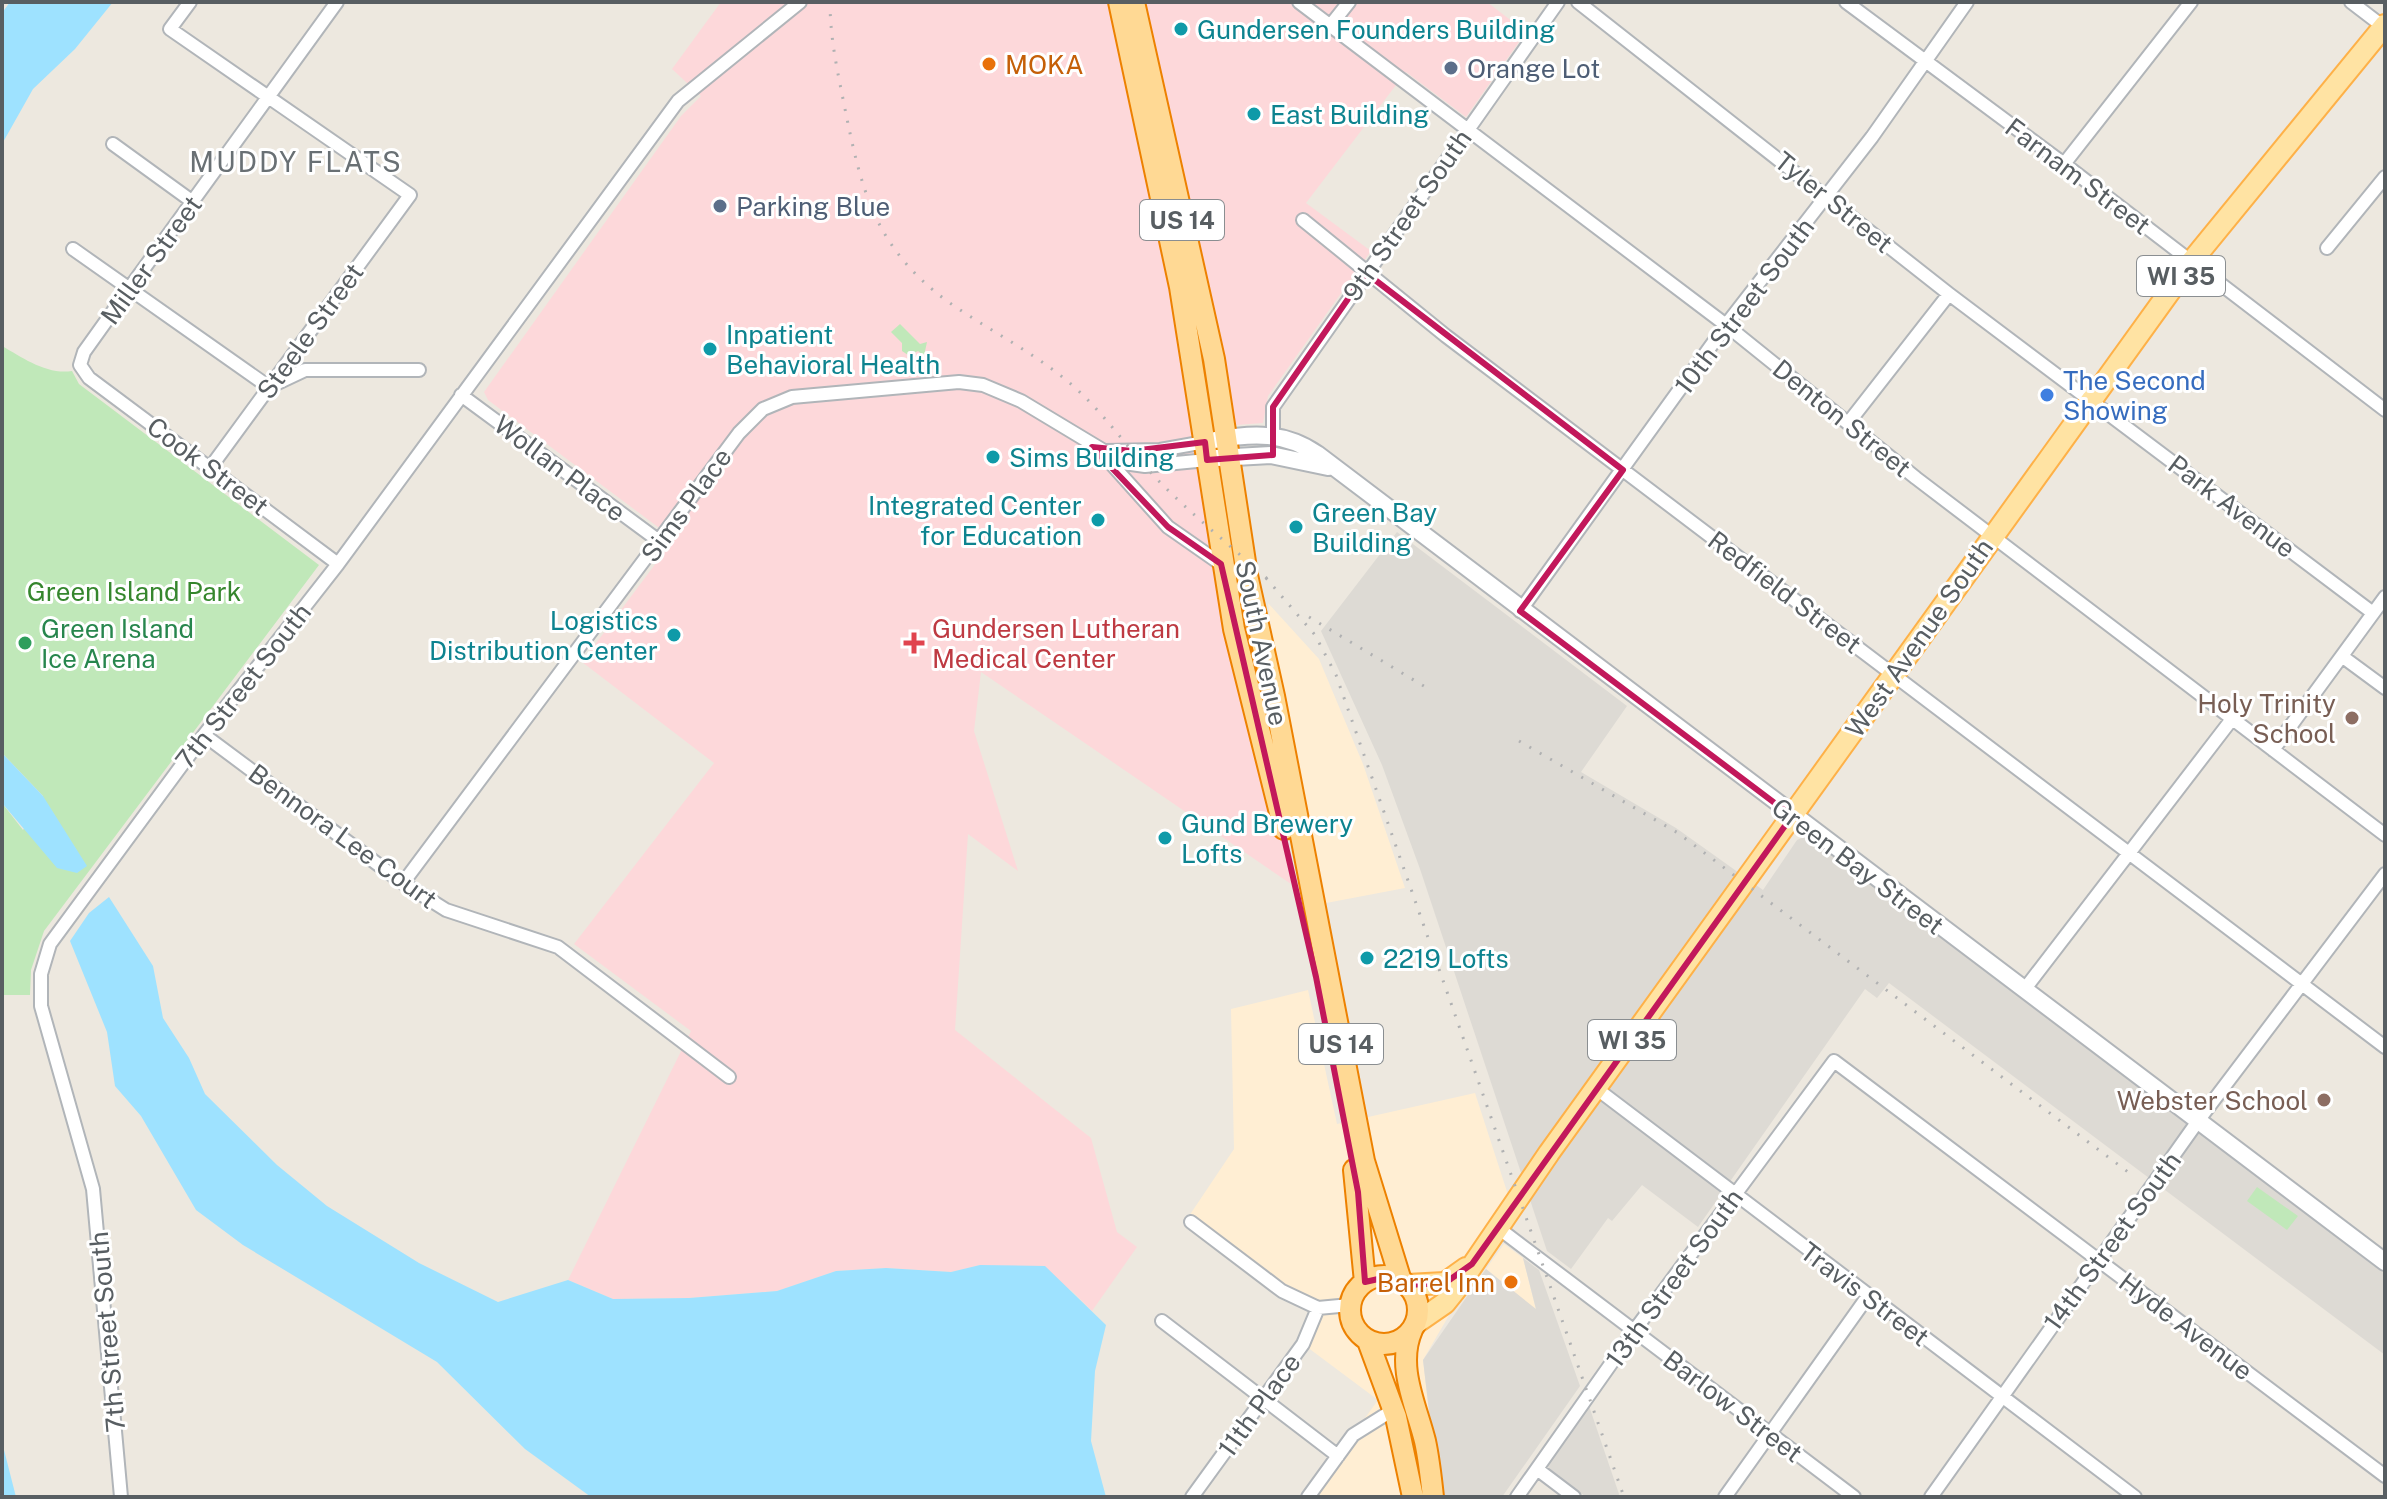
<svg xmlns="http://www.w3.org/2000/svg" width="2387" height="1499" viewBox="0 0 2387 1499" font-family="'Public Sans',sans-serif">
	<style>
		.commercial { fill: #ffeed3 }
		.industrial { fill: #dddad4 }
		.medical { fill: #fdd8da }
		.green { fill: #c0e8b9 }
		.water { fill: #9ee2ff }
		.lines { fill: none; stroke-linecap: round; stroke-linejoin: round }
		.minor-casing { stroke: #b1b5b9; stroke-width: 16 }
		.tertiary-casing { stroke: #b1b5b9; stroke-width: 20 }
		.primary-casing { stroke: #feb148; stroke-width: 24 }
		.trunk-casing { stroke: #ed8100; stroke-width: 24 }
		.minor { stroke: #fff; stroke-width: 12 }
		.tertiary { stroke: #fff; stroke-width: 16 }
		.primary { stroke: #ffe3a3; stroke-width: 20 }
		.trunk { stroke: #ffd994; stroke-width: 20 }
		.rail { stroke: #b0b1b2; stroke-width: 3; stroke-dasharray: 2 10; stroke-linecap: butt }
		.marked { fill: none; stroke: #c2185b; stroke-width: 6; stroke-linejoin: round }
		.culture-dot { fill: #0f9aa8; stroke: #fff; stroke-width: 3 }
		.food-dot { fill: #e8710a; stroke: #fff; stroke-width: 3 }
		.service-dot { fill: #5c6f8a; stroke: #fff; stroke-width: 3 }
		.shop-dot { fill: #3f7fe0; stroke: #fff; stroke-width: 3 }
		.leisure-dot { fill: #2e9e5b; stroke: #fff; stroke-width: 3 }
		.health-dot { fill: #e0444e; stroke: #fff; stroke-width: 3 }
		.education-dot { fill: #8d6e63; stroke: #fff; stroke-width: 3 }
		.labels { text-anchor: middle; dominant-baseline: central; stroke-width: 6; stroke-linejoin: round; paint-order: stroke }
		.shield { fill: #fff; stroke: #8a8e91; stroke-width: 2 }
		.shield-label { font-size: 24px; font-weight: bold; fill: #585e62 }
		.culture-label { font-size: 26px; fill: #0d838f; stroke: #fff; text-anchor: start }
		.food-label { font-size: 26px; fill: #c56008; stroke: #fff; text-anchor: start }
		.service-label { font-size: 26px; fill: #4e5e75; stroke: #fff; text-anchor: start }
		.street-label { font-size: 26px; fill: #585e62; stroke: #fff }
		.shop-label { font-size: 26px; fill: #366cbe; stroke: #fff; text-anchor: start }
		.park-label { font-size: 26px; fill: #35862d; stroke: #fff }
		.leisure-label { font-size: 26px; fill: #27864d; stroke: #fff; text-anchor: start }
		.health-label { font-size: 26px; fill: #be3a42; stroke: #fff; text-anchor: start }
		.education-label { font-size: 26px; fill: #785e54; stroke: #fff; text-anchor: end }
		.neighbourhood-label { font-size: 28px; letter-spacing: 2px; fill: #697074; stroke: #fff }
	</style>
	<rect width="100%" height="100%" fill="#ede8df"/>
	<!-- commercial -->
	<path class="commercial" d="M1268 603 1319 659 1363 764 1405 888 1321 904 1276 669Z
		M1308 990 1337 1124 1475 1093 1512 1207 1423 1360 1439 1497H1308L1378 1400 1303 1344 1317 1308 1185 1222 1234 1149 1231 1009Z
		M1504 1244 1523 1258 1536 1310 1486 1269Z"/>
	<!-- industrial -->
	<path class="industrial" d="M1397 532 1627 706 1581 772 1676 828 1763 890 1797 840 1808 835 2385 1274V1355L1889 983 1877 998 1865 989 1698 1227 1642 1185 1612 1221 1608 1218 1571 1269 1547 1251 1420 869 1382 765 1321 631Z
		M1523 1258 1539 1270 1580 1386 1502 1497H1439L1423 1360 1486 1269 1536 1309Z
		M1589 1406 1619 1494 1618 1497H1586L1548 1468 1549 1461Z"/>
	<!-- medical -->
	<path class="medical" d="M721 2H1487L1526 32 1466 117 1406 72 1306 203 1371 251 1268 396 1263 423 1195 428 1270 790 1288 846 1291 884 981 672 974 731 1018 871 968 834 955 1030 1091 1138 1117 1232 1137 1247 1092 1311 1071 1290 980 1265 951 1272 886 1268 836 1271 777 1291 689 1298 613 1299 568 1280 691 1031 574 944 714 763 582 662 674 539 488 400 484 392 681 116 701 96 672 69Z"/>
	<!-- green -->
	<path class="green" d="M900 324 920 344 927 342 924 356 918 351 914 353V359L902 351V343L891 332Z
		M2 346C23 358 47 375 72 371L79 384 319 565 44 931 31 970 30 995H2V803L23 830 43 796 2 753Z
		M2257 1187 2298 1216 2287 1230 2247 1201Z"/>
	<!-- water -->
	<path class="water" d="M10 2H113L75 49 33 89 2 144V13Z
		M2 753 43 796 87 866 77 873 57 868 2 803Z
		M109 897 153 966 163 1018 189 1058 205 1094 277 1165 327 1206 419 1263 498 1302 568 1280 613 1299 689 1298 777 1291 836 1271 886 1268 951 1272 980 1265 1045 1266 1106 1325 1095 1371 1091 1441 1106 1497H591L525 1449 437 1362 243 1245 196 1210 141 1116 115 1086 107 1032 70 941 89 913Z
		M2 1409V1442L16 1497H2Z"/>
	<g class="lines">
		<!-- minor casing -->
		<g class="minor-casing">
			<path id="minor" d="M190 2 170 29 410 195 210 468
				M337 2 129 289 84 352 80 365 89 378 338 564
				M1299 2 1726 325 1916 478 2385 835
				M1578 2 1949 294 2373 613
				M1846 2 2064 164 2385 410
				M2351 2 2385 28
				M1330 26 1349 2
				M113 144 193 202
				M2064 164 2191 2
				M1303 220 1446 336 2385 1047
				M2327 248 2385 177
				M73 249 269 387 305 370H419
				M461 395 659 541
				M1849 422 1949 294
				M1273 435V407L1558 2
				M1105 451 1160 450 1205 442
				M1107 459 1168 527 1221 564
				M1520 611 1726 325 1872 137 1967 2
				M2343 657 2385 688
				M204 735 403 883 446 910 558 947 729 1077
				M2273 750 2385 597
				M403 883 739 433 763 409 792 397 959 382 983 385 1021 401 1124 463 1145 466 1207 460
				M2024 990 2232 719
				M1597 1089 2135 1497
				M1191 1222 1282 1291 1318 1308 1350 1305
				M1497 1227 1854 1497
				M1162 1321 1338 1456
				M1537 1469 1574 1497
				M121 1497 93 1189 41 1006V974L50 944 204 735 338 564 678 101 800 2
				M1192 1497 1303 1344 1318 1308
				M1308 1497 1353 1435 1393 1410
				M1517 1497 1634 1331 1834 1061 2385 1476
				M1725 1497 1868 1296
				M1931 1497 2198 1121 2385 874"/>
		</g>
		<!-- tertiary casing -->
		<g class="tertiary-casing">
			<path id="tertiary" d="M1215 440C1253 433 1285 432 1317 454L2385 1262
				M1217 458 1271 455 1328 467"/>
		</g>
		<!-- primary casing -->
		<g class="primary-casing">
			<path id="primary" d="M1407 1285 1445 1283 1466 1268
				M1416 1323 1445 1303 1457 1288 1549 1153 2191 262 2385 25"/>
		</g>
		<!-- trunk casing -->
		<g class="trunk-casing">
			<path id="trunk" d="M1119 2 1180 287 1234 629 1284 829
				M1134 2 1214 359 1247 575 1274 696 1364 1161 1401 1281
				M1354 1170 1365 1282
				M1350 1310a34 34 0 1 1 68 0a34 34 0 1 1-68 0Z
				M1412 1330C1396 1366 1416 1405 1425 1441 1429 1459 1431 1478 1433 1497
				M1368 1341 1396 1417 1413 1497"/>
		</g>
		<!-- minor -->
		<use href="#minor" class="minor"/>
		<!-- tertiary -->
		<use href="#tertiary" class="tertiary"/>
		<!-- primary -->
		<use href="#primary" class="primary"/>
		<!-- trunk -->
		<use href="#trunk" class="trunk"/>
		<!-- rail -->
		<path class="rail" d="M830 2C830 37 837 69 844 104 861 188 873 246 947 301 988 330 1034 352 1072 385 1103 412 1125 445 1153 475 1190 514 1234 548 1274 585
			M1266 578 1315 635 1336 675 1624 1497
			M1309 617 1427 688
			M1519 741 1678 833 2132 1175"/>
	</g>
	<!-- marked area -->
	<path class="marked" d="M1366 273 1623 470 1520 611 1792 816 1472 1264 1445 1283 1407 1285 1387 1277 1365 1282 1358 1192 1316 977 1221 564 1168 527 1092 447 1132 451 1205 442 1207 460 1273 455V407Z"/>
	<!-- markers -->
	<g class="culture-dot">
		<circle cx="1181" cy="29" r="8"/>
		<circle cx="1254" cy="114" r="8"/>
		<circle cx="710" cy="349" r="8"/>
		<circle cx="993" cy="457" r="8"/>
		<circle cx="1098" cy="520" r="8"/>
		<circle cx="1296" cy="527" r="8"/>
		<circle cx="674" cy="635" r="8"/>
		<circle cx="1165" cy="838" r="8"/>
		<circle cx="1367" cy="958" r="8"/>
	</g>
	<g class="food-dot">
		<circle cx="989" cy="64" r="8"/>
		<circle cx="1511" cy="1282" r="8"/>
	</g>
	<g class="service-dot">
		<circle cx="1451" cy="68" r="8"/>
		<circle cx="720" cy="206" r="8"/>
	</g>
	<circle class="shop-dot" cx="2047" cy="395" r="8"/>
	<circle class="leisure-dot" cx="25" cy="643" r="8"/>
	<path class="health-dot" d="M910 631h8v8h8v8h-8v8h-8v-8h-8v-8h8z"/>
	<g class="education-dot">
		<circle cx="2352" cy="718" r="8"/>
		<circle cx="2324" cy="1100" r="8"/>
	</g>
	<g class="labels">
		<!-- shield labels -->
		<g class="shield">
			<rect x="1140" y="200" width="84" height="40" rx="6"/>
			<rect x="2137" y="256" width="88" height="40" rx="6"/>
			<rect x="1588" y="1020" width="88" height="40" rx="6"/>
			<rect x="1299" y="1024" width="84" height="40" rx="6"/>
		</g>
		<g class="shield-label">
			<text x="1182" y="220">US 14</text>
			<text x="2181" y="276">WI 35</text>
			<text x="1632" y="1040">WI 35</text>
			<text x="1341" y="1044">US 14</text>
		</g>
		<!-- culture labels -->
		<g class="culture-label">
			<text x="1197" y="29">Gundersen Founders Building</text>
			<text x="1270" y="114">East Building</text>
			<text x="726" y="334">Inpatient<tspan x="726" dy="30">Behavioral Health</tspan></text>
			<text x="1009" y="457">Sims Building</text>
			<text x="1082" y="505" text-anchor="end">Integrated Center<tspan x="1082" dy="30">for Education</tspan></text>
			<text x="1312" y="512">Green Bay<tspan x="1312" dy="30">Building</tspan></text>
			<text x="658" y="620" text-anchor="end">Logistics<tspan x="658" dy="30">Distribution Center</tspan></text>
			<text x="1181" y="823">Gund Brewery<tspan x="1181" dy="30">Lofts</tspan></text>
			<text x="1383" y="958">2219 Lofts</text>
		</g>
		<!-- food labels -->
		<g class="food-label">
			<text x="1005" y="64">MOKA</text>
			<text x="1495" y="1282" text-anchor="end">Barrel Inn</text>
		</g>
		<!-- service labels -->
		<g class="service-label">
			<text x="1467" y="68">Orange Lot</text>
			<text x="736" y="206">Parking Blue</text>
		</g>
		<!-- street labels -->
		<g class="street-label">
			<text transform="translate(2078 176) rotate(37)">Farnam Street</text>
			<text transform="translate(1834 202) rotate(39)">Tyler Street</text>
			<text transform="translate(1407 215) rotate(-55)">9th Street South</text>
			<text transform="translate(151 260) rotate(-54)">Miller Street</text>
			<text transform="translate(1744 306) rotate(-53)">10th Street South</text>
			<text transform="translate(310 331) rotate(-54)">Steele Street</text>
			<text transform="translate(1842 418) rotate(39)">Denton Street</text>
			<text transform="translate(208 466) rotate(37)">Cook Street</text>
			<text transform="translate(560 468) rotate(37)">Wollan Place</text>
			<text transform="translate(686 505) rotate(-54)">Sims Place</text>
			<text transform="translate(2232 506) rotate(37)">Park Avenue</text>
			<text transform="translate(1785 592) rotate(37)">Redfield Street</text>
			<text transform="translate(1919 638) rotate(-55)">West Avenue South</text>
			<text transform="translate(1262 643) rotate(78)">South Avenue</text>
			<text transform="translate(243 686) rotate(-52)">7th Street South</text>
			<text transform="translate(343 836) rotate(36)">Bennora Lee Court</text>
			<text transform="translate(1858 866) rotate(37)">Green Bay Street</text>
			<text transform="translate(2112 1241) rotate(-54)">14th Street South</text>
			<text transform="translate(1674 1278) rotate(-54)">13th Street South</text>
			<text transform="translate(1865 1294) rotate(37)">Travis Street</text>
			<text transform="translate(2186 1326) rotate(37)">Hyde Avenue</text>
			<text transform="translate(107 1332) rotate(-95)">7th Street South</text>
			<text transform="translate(1259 1405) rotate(-54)">11th Place</text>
			<text transform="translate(1733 1406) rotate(37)">Barlow Street</text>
		</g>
		<!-- shop labels -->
		<g class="shop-label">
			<text x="2063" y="380">The Second<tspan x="2063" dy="30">Showing</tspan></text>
		</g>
		<!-- park labels -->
		<g class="park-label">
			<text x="134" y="591">Green Island Park</text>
		</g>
		<!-- leisure labels -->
		<g class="leisure-label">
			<text x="41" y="628">Green Island<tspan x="41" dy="30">Ice Arena</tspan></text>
		</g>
		<!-- health labels -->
		<g class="health-label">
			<text x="932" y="628">Gundersen Lutheran<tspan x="932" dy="30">Medical Center</tspan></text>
		</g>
		<!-- education labels -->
		<g class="education-label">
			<text x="2336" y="703">Holy Trinity<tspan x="2336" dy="30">School</tspan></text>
			<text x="2308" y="1100">Webster School</text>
		</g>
		<!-- neighbourhood labels -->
		<g class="neighbourhood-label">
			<text x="296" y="161">MUDDY FLATS</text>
		</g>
	</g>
	<!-- border -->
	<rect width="2387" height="1499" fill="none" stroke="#585e62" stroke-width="8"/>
</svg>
